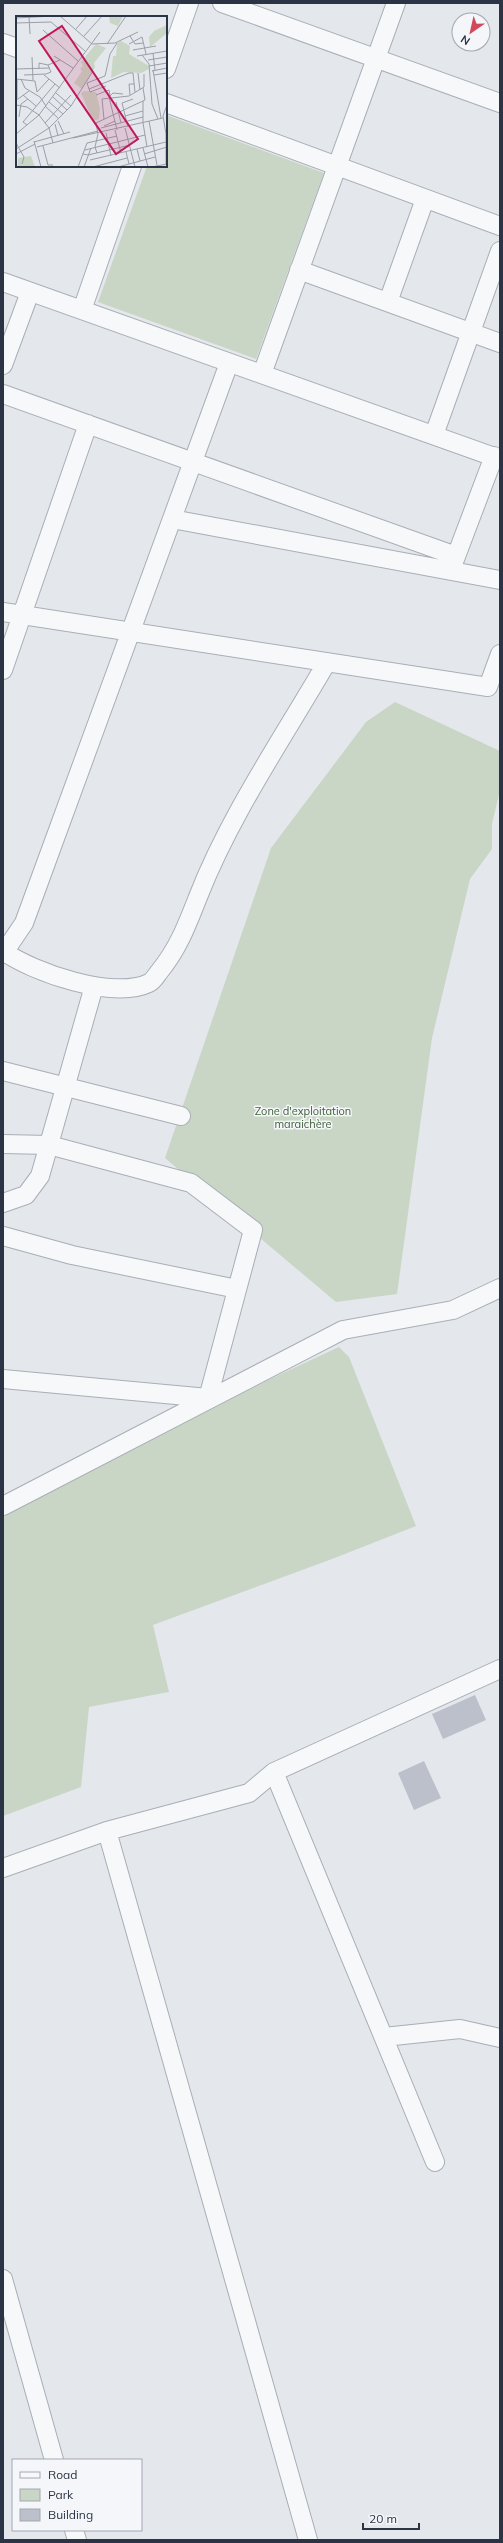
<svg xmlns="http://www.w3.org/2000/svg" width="503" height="2543" viewBox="0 0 503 2543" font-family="Mulish,sans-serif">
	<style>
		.green { fill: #c9d6c5 }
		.building { fill: #bbc0ca }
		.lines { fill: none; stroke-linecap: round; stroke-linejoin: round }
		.street-casing { stroke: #a9aeb7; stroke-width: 20 }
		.street { stroke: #f7f8fa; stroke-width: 18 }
		.labels { text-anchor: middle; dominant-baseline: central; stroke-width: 3; stroke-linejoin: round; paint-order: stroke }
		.park-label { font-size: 11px; fill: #3f6138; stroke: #f4f6f9 }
		.inset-road { fill: none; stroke: #9a9fa9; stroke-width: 1 }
		.view { fill: #c2185b; fill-opacity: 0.15; stroke: #c2185b; stroke-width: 2 }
		.inset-edge { fill: none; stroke: #2b3445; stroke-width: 2 }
	</style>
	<rect width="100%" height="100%" fill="#e4e7ec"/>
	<!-- green -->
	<path class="green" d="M166 115 324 173 256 359 98 302 147 166H166Z
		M395 702 500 751V790L492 824V849L470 879 432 1038 397 1294 336 1302 165 1158 271 848 366 722Z
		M339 1347 349 1357 416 1526 332 1559 153 1625 169 1692 89 1707 81 1787 3 1816V1517L206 1409Z"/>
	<!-- building -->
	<path class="building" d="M475 1695 486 1720 443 1739 432 1714Z
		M424 1761 441 1798 414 1810 398 1773Z"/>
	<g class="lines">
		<!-- street casing -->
		<g class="street-casing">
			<path id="street" d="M222 3 500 103
				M3 43 17 48
				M166 69 189 3
				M166 103 500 226
				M299 270 500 343
				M3 282 500 459
				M388 302 425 199
				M82 310 132 166
				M3 365 30 292
				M262 374 396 3
				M3 394 456 556
				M434 435 500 251
				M172 519 500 580
				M452 567 494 456
				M3 612 488 687 500 654
				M3 670 88 424
				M3 951C34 973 114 1000 149 983 153 981 156 976 159 972 178 949 187 925 198 897 230 815 283 738 327 662
				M3 954 24 923 229 363
				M3 1071 181 1116
				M3 1144 49 1145 191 1183 253 1230 208 1398
				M3 1203 26 1195 40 1176 94 986
				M3 1236 72 1255 237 1289
				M3 1379 208 1398
				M3 1506 343 1330 453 1310 500 1288
				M274 1772 435 2162
				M107 1831 308 2540
				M3 1868 107 1831 249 1793 274 1772 500 1669
				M384 2037 460 2029 500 2038
				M3 2279 54 2460
				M74 2530 77 2540"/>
		</g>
		<!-- street -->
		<use href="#street" class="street"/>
	</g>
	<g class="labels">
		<!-- park labels -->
		<g class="park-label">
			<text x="303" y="1111">Zone d'exploitation<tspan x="303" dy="13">maraichère</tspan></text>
		</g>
	</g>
	<!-- overview -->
	<g transform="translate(16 16)">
		<rect width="151" height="151" fill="#e4e7ec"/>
		<path d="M93 0H107L102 10 94 7ZM151 9V17L134 31 133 21 138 15ZM105 25 114 30 113 38 133 50V53L125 57 108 56 95 62 97 40H100L101 27ZM80 28 90 32 78 47 79 51 66 73 58 67 66 55 64 53 67 50 65 46ZM68 75 80 76 84 93 83 103 77 105 65 77ZM15 140 19 151H2V142Z" fill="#c9d6c5"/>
		<path class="inset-road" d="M44 0 76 28M13 1 14 18M0 2 37 0M0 7 35 6 69 35M60 13 71 0M27 14 62 45M68 20 86 0M114 20 119 28 127 27M126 21 130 38M76 28 99 27 122 16M91 28 110 0M113 28 126 21M117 34 140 30M137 37 139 54M126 39 133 48 136 88 142 103M38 40 57 52M121 40 151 35M16 41 17 64M132 44 151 41M133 50 151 47M0 53 33 52M23 53V47L32 49 44 44M137 54 145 102M136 55 151 52M122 57 124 74M8 59 30 58 35 56 32 49M28 59 44 72M138 59 151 57M0 63 19 65 21 76M1 63V84M5 63 9 72 24 81 30 90M71 67 89 60 94 38 101 27M71 67 74 76 90 70M73 73 113 57H117L119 76M21 76 33 63M40 77 55 90M7 79 20 90M80 79 93 74 94 79M114 79 113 68H118M37 81 51 94M2 83 13 75M127 85V107M33 86 47 98M100 86 105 107M0 89 11 91 23 99 33 112 0 133M29 90 43 103M109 100 127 95M3 101 5 88 12 83M88 103 86 83 113 80 128 71V58M42 105 48 118M133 105 141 149M29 107 55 79M127 107 131 131M39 108 42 120M11 109 7 106 39 68M88 110 99 105M112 111 106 87 117 83M33 112 55 90 77 55M33 112 37 127M85 112 127 101M109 112 119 151M99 114 105 137M101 114 93 81 97 77 107 78M90 117 95 140M0 118 23 99 84 16M57 122 147 102M18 125 25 151M18 126 54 116M0 127 8 141 6 148M27 130 32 149H37M21 131 82 115M127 132 132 151M121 133 124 145M69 134 129 119M110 136 113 148M81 137 79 131 82 118 80 107 129 84 127 72M0 138 19 128M67 138 72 139 114 129M128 138 151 131M74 144 150 126M150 148V118L147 100 151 89M62 151 71 127 101 120M68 151 75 132M77 151 111 142M102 151 139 141M135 151 151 148"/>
		<path class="view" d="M46 10 122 123 100 138 23 25Z"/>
		<rect width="151" height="151" class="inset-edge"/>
	</g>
	<!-- border -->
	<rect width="503" height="2543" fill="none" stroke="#2b3445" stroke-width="8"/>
	<!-- legend -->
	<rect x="12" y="2459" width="130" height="72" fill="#f4f6f9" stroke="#a4a8b1"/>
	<rect x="20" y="2472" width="20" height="6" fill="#f7f8fa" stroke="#a4a8b1"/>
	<text x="48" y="2479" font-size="12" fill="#2b3445">Road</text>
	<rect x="20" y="2489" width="20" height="12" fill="#c9d6c5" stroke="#a4a8b1"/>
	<text x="48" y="2499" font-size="12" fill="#2b3445">Park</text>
	<rect x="20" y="2509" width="20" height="12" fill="#bbc0ca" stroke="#a4a8b1"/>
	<text x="48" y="2519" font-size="12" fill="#2b3445">Building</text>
	<!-- north arrow -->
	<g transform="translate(471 32) rotate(214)"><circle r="19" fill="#f4f6f9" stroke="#a4a8b1"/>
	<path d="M0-3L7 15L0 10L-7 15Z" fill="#d1495b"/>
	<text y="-6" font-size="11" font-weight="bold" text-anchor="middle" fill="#2b3445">N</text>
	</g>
	<!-- scale -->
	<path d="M363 2523v6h56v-6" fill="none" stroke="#2b3445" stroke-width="2"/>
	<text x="369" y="2523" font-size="12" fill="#2b3445" stroke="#f4f6f9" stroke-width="3" paint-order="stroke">20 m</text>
</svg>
